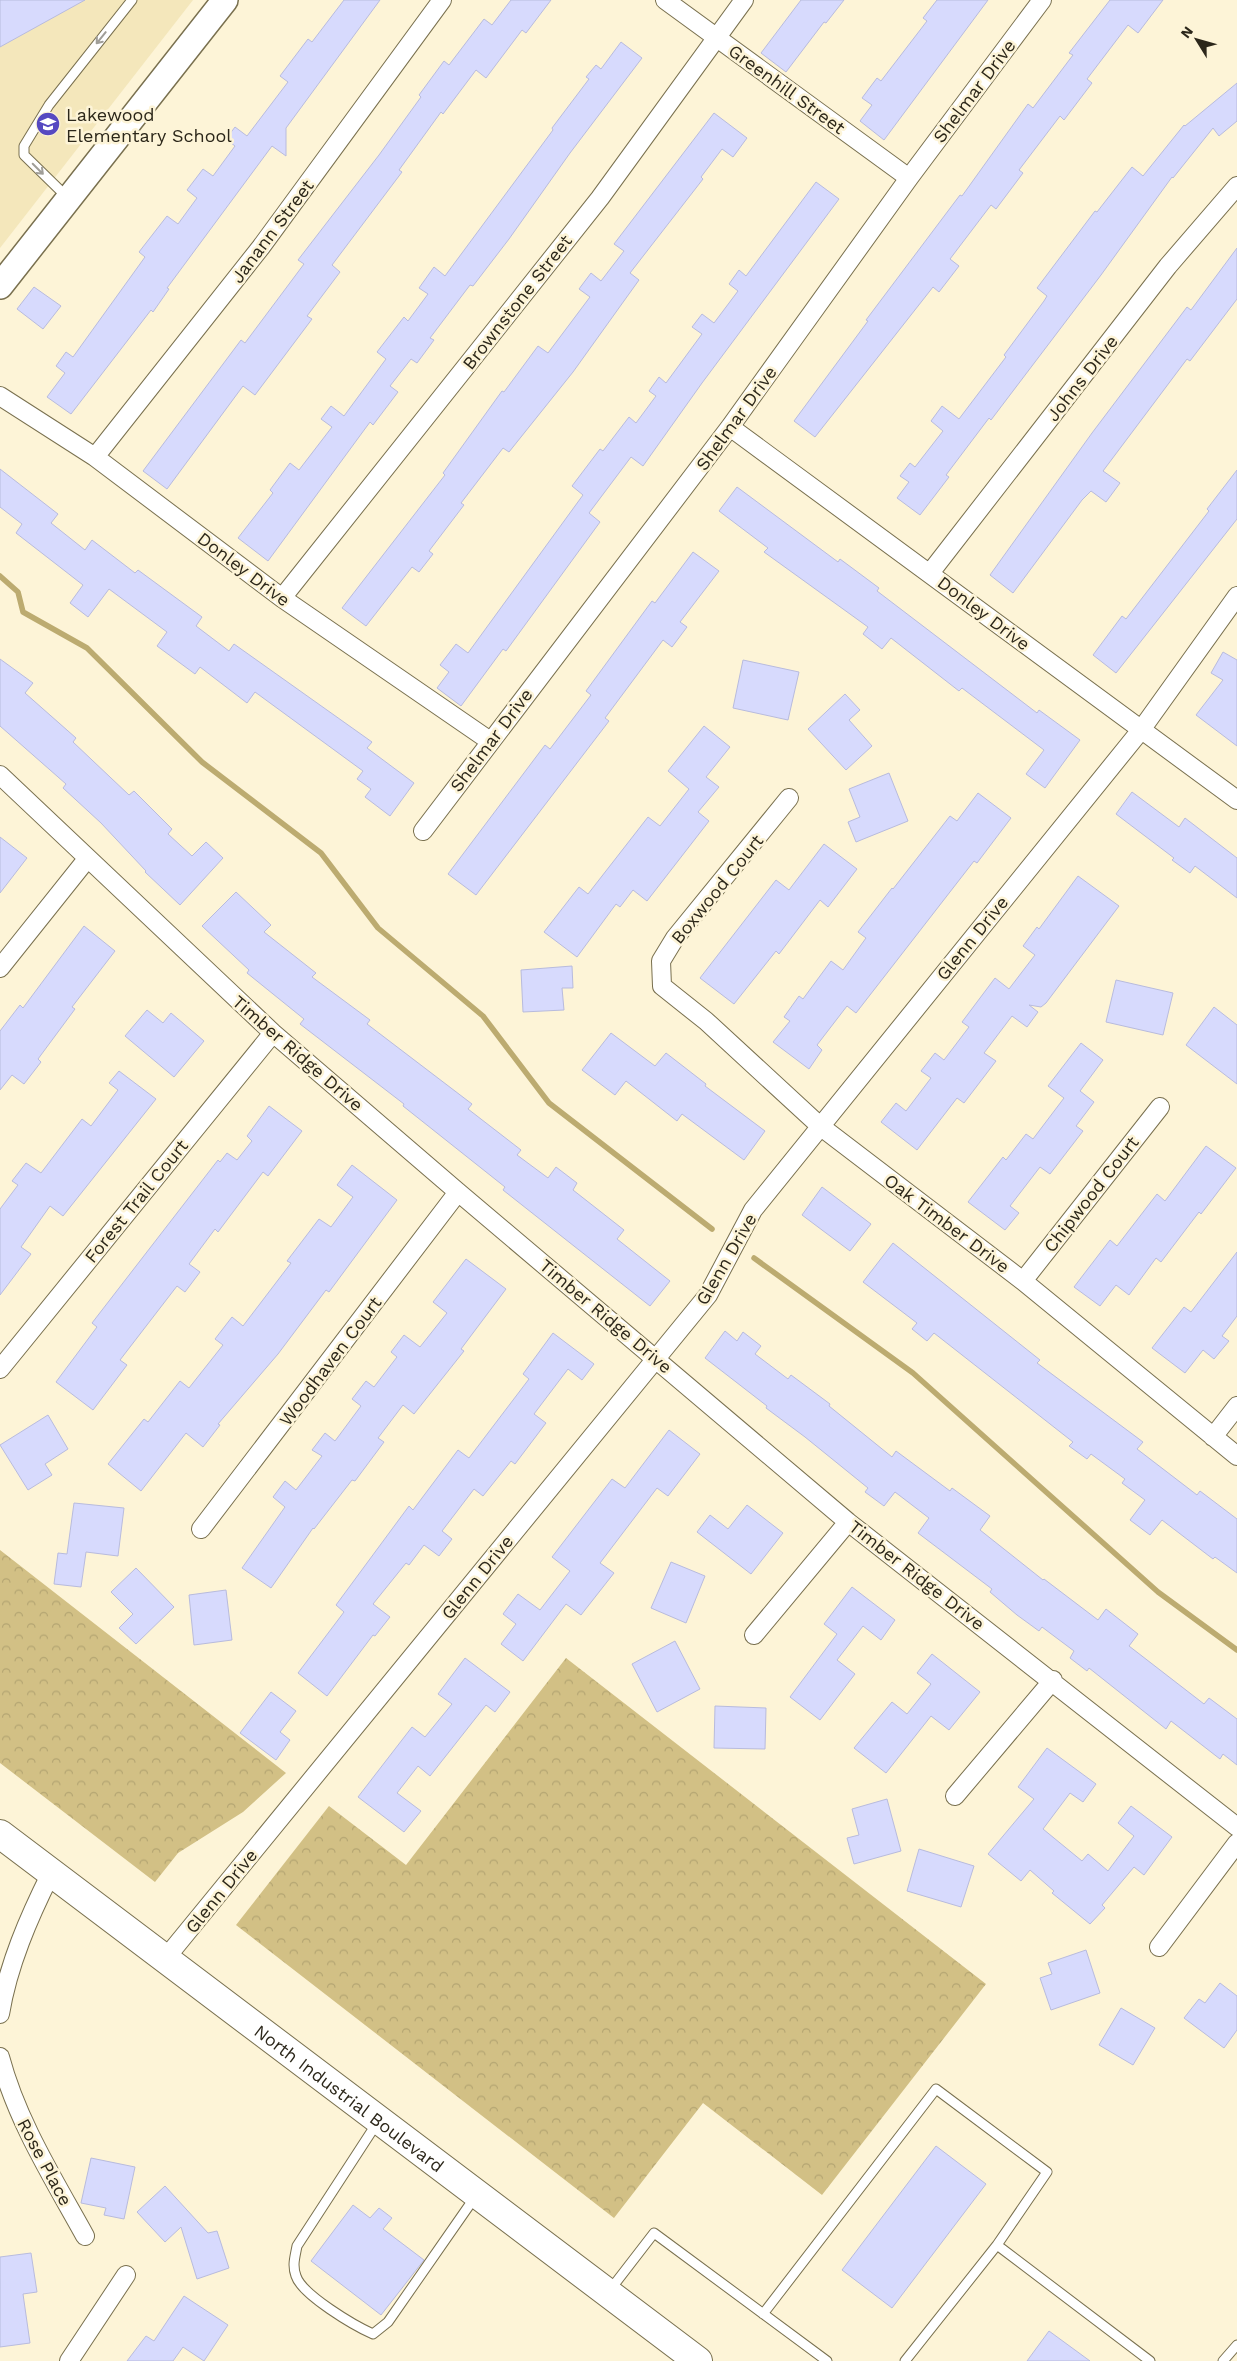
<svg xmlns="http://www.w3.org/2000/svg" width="1237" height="2361" viewBox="0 0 1237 2361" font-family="'Work Sans',sans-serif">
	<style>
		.built { fill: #f4e7bb }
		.forest { fill: url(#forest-crowns) }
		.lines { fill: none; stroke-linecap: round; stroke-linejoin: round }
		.stream { stroke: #bcab70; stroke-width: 5.5 }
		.building { fill: #d7dafd; stroke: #b8bbdd }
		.lane-casing { stroke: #79704f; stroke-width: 11 }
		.street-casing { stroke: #79704f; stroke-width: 20 }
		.secondary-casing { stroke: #79704f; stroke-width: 28 }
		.primary-casing { stroke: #79704f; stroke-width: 30 }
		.lane { stroke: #fff; stroke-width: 9 }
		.street { stroke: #fff; stroke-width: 18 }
		.secondary { stroke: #fff; stroke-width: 25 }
		.primary { stroke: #fff; stroke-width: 28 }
		.oneway { stroke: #a09e98 }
		.labels { text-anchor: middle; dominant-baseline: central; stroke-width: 5; stroke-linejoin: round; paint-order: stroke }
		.street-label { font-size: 18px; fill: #2c271a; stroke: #fdf4d7 }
		.poi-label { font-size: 18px; fill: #2c271a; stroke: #fdf4d7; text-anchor: start }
	</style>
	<defs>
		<pattern id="forest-crowns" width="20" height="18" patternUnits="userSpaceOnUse" patternTransform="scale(1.25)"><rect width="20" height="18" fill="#d2c085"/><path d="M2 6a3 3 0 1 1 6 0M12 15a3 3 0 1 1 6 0" fill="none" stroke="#b4a572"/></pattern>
	</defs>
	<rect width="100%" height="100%" fill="#fdf4d7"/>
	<!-- built -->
	<path class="built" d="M0 0H193L0 248Z"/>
	<!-- forest -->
	<path class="forest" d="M0 1550 286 1773 243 1812 178 1853 155 1882 0 1763Z
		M566 1658 986 1984 822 2195 703 2103 614 2218 236 1925 329 1806 406 1865Z"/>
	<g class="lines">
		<!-- stream -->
		<path class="stream" d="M0 576 18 592 23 612 87 648 202 762 321 853 378 928 483 1016 549 1103 712 1229
			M754 1258 913 1373 1158 1592 1237 1650"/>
	</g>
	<!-- building -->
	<path class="building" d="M0 0H85L0 47Z
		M344 0H380L286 128V156L272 146 167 288 169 289 153 312 151 310 71 414 47 397 65 373 56 366 66 352 73 357 145 257 139 252 167 216 178 224 197 198 187 190 203 169 213 176 235 146 226 139 235 127 247 136 288 82 280 76 308 39 312 42Z
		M511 0H551L526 33 522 30 486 78 476 70 443 114 441 112 399 170 402 172 332 265 340 272 307 316 312 319 255 395 243 386 167 489 143 471 241 340 245 343 304 264 298 260 379 155 421 97 419 95 444 61 449 65 484 19 492 25Z
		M801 0H844L826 23 824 22 786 72 761 53Z
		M937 0H988L884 140 860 121 872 105 862 98 877 78 881 81 927 21 923 18Z
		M1110 0H1163L1138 33 1128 25 1087 79 1092 83 1064 120 1060 116 1019 170 1023 173 996 209 991 205 950 259 959 266 939 292 933 287 815 437 794 421 868 321 866 320 960 195 962 196 1028 104 1033 108 1073 55 1069 53Z
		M621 42 642 58 570 153 509 239 473 286 470 285 430 338 434 340 417 363 411 359 390 386 398 392 373 425 370 422 268 561 238 538 273 493 270 490 290 463 299 470 332 427 321 419 331 406 344 416 386 359 377 352 404 317 408 321 428 294 419 288 434 267 445 276 553 130 552 128 589 79 586 77 596 65 601 69Z
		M1237 83V121L1219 136 1213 128 1173 178 1172 177 1101 275 991 420 989 418 946 475 949 477 920 515 897 498 909 482 900 476 910 463 915 467 943 431 931 421 942 406 959 419 1006 357 1004 355 1044 301 1047 296 1037 288 1095 211 1097 212 1132 167 1143 176 1184 125 1185 126Z
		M714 113 747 138 733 157 722 149 701 177 703 179 630 273 639 280 573 372 509 452 503 448 461 503 464 505 429 551 433 554 419 572 412 567 366 626 342 608 445 475 443 473 502 391 504 392 538 346 548 353 590 297 579 289 591 273 601 281 624 251 614 244Z
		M816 182 839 199 702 383 643 466 631 457 589 513 600 522 506 651 503 649 461 706 437 688 449 672 440 665 456 644 468 653 583 495 572 486 600 449 603 451 629 417 636 423 656 396 649 391 659 377 666 383 702 334 692 327 702 314 714 323 738 291 729 284 739 270 746 276Z
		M1237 248V299L1190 361 1187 359 1103 471 1120 483 1106 502 1091 491 1082 500 1013 593 990 575 1092 433 1187 307 1191 310Z
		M34 287 61 306 43 329 17 309Z
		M0 469 58 514 51 523 85 550 92 540 135 573 138 570 202 617 196 626 229 651 234 644 372 742 367 748 414 783 390 816 365 797 371 789 357 779 363 771 255 692 247 703 200 667 195 674 157 646 167 632 109 589 88 617 70 603 83 585 16 533 22 524 0 507Z
		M1237 470V519L1116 673 1093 655 1122 616 1126 619 1209 511 1207 509Z
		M737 487 838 562 840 559 879 588 877 591 1037 713 1039 710 1080 740 1045 788 1026 774 1044 750 962 688 959 691 891 638 882 649 863 634 868 627 764 552 768 548 719 511Z
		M693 552 719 571 680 622 687 627 672 647 663 640 605 718 609 721 476 895 448 874 545 745 550 749 591 695 586 691 652 601 655 603Z
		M1223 652 1237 660V746L1196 715 1223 680 1211 673Z
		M0 659 33 683 25 693 76 738 73 742 129 795 134 791 172 829 168 834 192 856 206 842 223 858 180 905 145 872 146 871 101 823 63 788 66 784 0 726Z
		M743 660 799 672 788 720 733 708Z
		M845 694 860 710 849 720 872 746 846 770 808 729Z
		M704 726 730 747 706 777 719 787 698 812 709 821 647 901 633 890 620 907 616 904 577 957 544 932 579 887 588 894 648 817 660 826 689 789 668 771Z
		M889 773 908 821 856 842 848 822 860 817 849 789Z
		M1132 792 1179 827 1185 818 1237 858V898L1195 866 1190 873 1172 860 1174 858 1116 814Z
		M978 793 1011 818 977 863 974 861 856 1013 847 1006 817 1045 822 1050 809 1069 773 1042 790 1021 784 1017 799 996 803 999 831 961 843 970 866 938 858 932 892 888 893 889 950 816 957 821Z
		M0 837 27 858 0 893Z
		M824 844 857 869 828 907 820 900 779 954 776 951 734 1004 700 978 776 880 789 890Z
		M1078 876 1119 906 1046 1003 1041 1007 1029 1005 1038 1012 1027 1027 1012 1016 984 1053 996 1061 964 1103 957 1098 917 1150 881 1122 896 1103 906 1111 931 1078 921 1071 935 1053 944 1060 969 1027 962 1022 995 978 1009 989 1035 955 1023 946 1037 927 1039 929Z
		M236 892 271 925 264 932 316 973 312 977 370 1020 367 1024 472 1104 468 1109 521 1150 517 1155 548 1178 556 1167 577 1183 573 1190 624 1230 617 1239 670 1281 650 1306 503 1190 505 1187 403 1106 404 1104 300 1024 304 1019 247 973 249 970 202 926Z
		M84 926 115 951 72 1007 75 1009 38 1059 41 1062 24 1084 12 1075 0 1090V1031L20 1005 23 1008Z
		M572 966 573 988H562L564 1010 523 1012 521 970Z
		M1116 980 1173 993 1163 1035 1106 1022Z
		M1214 1007 1237 1025V1084L1186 1045Z
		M147 1010 163 1023 171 1013 204 1041 174 1077 125 1036Z
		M611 1033 655 1066 666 1053 706 1084 705 1086 765 1131 744 1160 682 1114 677 1121 626 1081 615 1095 582 1070Z
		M1081 1043 1103 1060 1080 1091 1094 1102 1076 1126 1083 1131 1050 1174 1040 1167 1010 1206 1019 1213 1005 1230 968 1202 1003 1157 1006 1160 1026 1134 1033 1139 1064 1098 1048 1086Z
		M119 1071 156 1099 63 1216 50 1206 21 1247 31 1254 0 1295V1209L18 1185 12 1181 26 1163 41 1173 82 1119 91 1126 118 1090 109 1083Z
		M269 1106 302 1131 268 1176 263 1172 218 1232 215 1229 189 1264 200 1272 185 1292 177 1286 120 1360 127 1365 93 1410 56 1382 97 1327 92 1323 218 1160 220 1162 227 1153 237 1160 252 1141 247 1136Z
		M1206 1146 1236 1168 1201 1214 1199 1212 1161 1262 1156 1258 1129 1295 1116 1285 1100 1306 1074 1287 1110 1240 1117 1246 1157 1194 1165 1201Z
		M352 1165 397 1200 329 1292 326 1290 278 1354 218 1424 220 1425 203 1447 186 1433 141 1491 108 1464 144 1419 148 1422 180 1381 189 1388 223 1345 215 1339 232 1317 243 1326 291 1263 287 1261 319 1219 331 1227 353 1197 337 1185Z
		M822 1187 871 1224 850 1251 802 1215Z
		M893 1243 1040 1360 1037 1363 1143 1442 1137 1449 1197 1495 1200 1491 1237 1519V1573L1215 1557 1213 1559 1162 1520 1150 1535 1130 1520 1145 1500 1122 1483 1125 1479 1091 1454 1087 1459 1069 1446 1073 1442 934 1333 927 1341 912 1329 917 1323 863 1282Z
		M1237 1252V1316L1222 1336 1229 1341 1214 1359 1203 1350 1185 1373 1152 1348 1184 1307 1191 1312Z
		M466 1259 506 1289 461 1349 464 1351 414 1414 403 1405 378 1438 384 1442 355 1481 352 1480 314 1529 313 1528 271 1588 242 1568 285 1507 273 1497 285 1481 296 1490 322 1456 312 1450 325 1433 335 1441 361 1406 352 1399 366 1381 374 1387 397 1357 391 1352 404 1335 420 1347 447 1313 433 1302Z
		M725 1331 737 1341 743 1332 761 1346 755 1354 788 1379 791 1375 830 1404 829 1406 892 1457 896 1451 950 1491 952 1488 990 1516 980 1530 1043 1580 1044 1579 1098 1620 1106 1609 1138 1634 1129 1646 1204 1704 1209 1698 1237 1719V1765L1223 1754 1220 1759 1171 1721 1166 1729 1089 1668 1087 1671 1070 1658 1074 1651 1042 1627 1039 1631 1017 1615 990 1592 992 1589 918 1533 929 1518 895 1492 884 1506 865 1492 868 1488 805 1437 766 1408 767 1406 705 1358Z
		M553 1333 594 1364 582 1380 568 1369 534 1414 546 1423 515 1464 511 1461 483 1496 474 1489 442 1531 452 1539 439 1556 424 1545 409 1565 406 1563 373 1604 390 1617 375 1636 373 1635 327 1696 298 1673 344 1612 336 1605 409 1506 413 1510 458 1450 469 1458 529 1379 523 1374Z
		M48 1415 68 1449 45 1464 52 1475 28 1490 0 1445Z
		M669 1430 700 1454 668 1496 657 1488 600 1563 614 1573 581 1615 566 1604 523 1661 501 1644 516 1624 503 1614 518 1594 540 1610 570 1571 552 1557 612 1479 625 1488Z
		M74 1503 124 1508 118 1556 86 1552 81 1587 54 1584 58 1553 67 1554Z
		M747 1505 783 1533 751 1574 697 1532 710 1515 728 1529Z
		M671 1562 705 1576 686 1623 651 1608Z
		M136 1568 174 1607 136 1644 119 1628 133 1614 111 1592Z
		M852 1587 895 1620 881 1640 863 1626 837 1660 855 1674 820 1720 790 1697 837 1634 824 1624Z
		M226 1590 232 1640 194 1645 189 1595Z
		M675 1641 700 1689 657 1712 632 1664Z
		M932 1654 980 1692 949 1730 931 1716 886 1773 854 1748 892 1702 907 1714 931 1684 917 1673Z
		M465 1658 510 1692 495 1712 486 1705 430 1776 418 1766 397 1793 421 1811 404 1832 358 1797 412 1727 425 1737 452 1704 438 1694Z
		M271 1692 296 1711 280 1732 290 1740 276 1760 240 1733Z
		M715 1706 766 1708 765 1749 714 1748Z
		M1047 1748 1096 1784 1083 1802 1070 1793 1043 1829 1082 1861 1088 1854 1108 1871 1134 1836 1118 1823 1131 1806 1172 1837 1144 1875 1134 1867 1102 1905 1105 1908 1090 1924 1052 1893 1054 1891 1030 1870 1021 1881 988 1854 1034 1799 1018 1787Z
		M887 1799 901 1851 854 1864 847 1838 859 1835 852 1809Z
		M919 1849 974 1866 961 1907 907 1891Z
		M1086 1950 1100 1993 1051 2010 1040 1978 1052 1974 1048 1963Z
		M1220 1983 1237 1996V2030L1224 2048 1184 2018 1199 1999 1205 2003Z
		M1121 2008 1155 2028 1133 2065 1099 2045Z
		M936 2146 986 2184 892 2308 842 2270Z
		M91 2158 135 2167 124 2219 104 2215 106 2208 81 2203Z
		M165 2186 208 2233 217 2231 229 2268 197 2279 181 2227 165 2242 137 2212Z
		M353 2205 370 2218 379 2208 392 2218 383 2229 424 2260 381 2315 311 2261Z
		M31 2253 37 2292 23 2294 30 2343 0 2347V2257Z
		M184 2296 228 2325 204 2361 183 2347 173 2361H127L146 2336 154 2341Z
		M1049 2331 1090 2361H1027Z"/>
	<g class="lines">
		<!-- lane casing -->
		<g class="lane-casing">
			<path id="lane" d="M68 198 24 155V146L49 105 132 0
				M377 2123 297 2246C295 2257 292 2265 296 2276 302 2295 355 2326 373 2334L388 2322 475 2197
				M610 2290 654 2233 827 2361
				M763 2314 936 2089 1047 2172 997 2245 1150 2361
				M905 2361 997 2245
				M1223 2361 1237 2345"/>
		</g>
		<!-- street casing -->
		<g class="street-casing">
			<path id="street" d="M665 0 909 178
				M0 396 95 457 282 598 490 741
				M730 427 1237 800
				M95 457 261 247 442 0
				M930 573 1168 266 1237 186
				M282 598 600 198 744 0
				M0 775 273 1033 458 1192 848 1522 1237 1827
				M789 798 675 938 661 961 662 986 706 1021 820 1126 1023 1281 1237 1456
				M423 831 730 427 909 178 1042 0
				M0 968 87 859
				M1023 1281 1160 1107
				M0 1369 273 1033
				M1213 1437 1237 1406
				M201 1529 458 1192
				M754 1635 848 1522
				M955 1796 1053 1680
				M1159 1947 1237 1843
				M165 1959 708 1295 753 1210 1141 730 1237 596
				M0 2014C8 1965 29 1917 51 1873
				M0 2057C17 2121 53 2178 85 2236
				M69 2361 126 2275"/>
		</g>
		<!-- secondary casing -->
		<g class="secondary-casing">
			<path id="secondary" d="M0 286 225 0"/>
		</g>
		<!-- primary casing -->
		<g class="primary-casing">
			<g id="primary">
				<path id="s1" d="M0 1834 698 2361"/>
			</g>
		</g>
		<!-- lane -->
		<use href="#lane" class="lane"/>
		<!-- street -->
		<use href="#street" class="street"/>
		<!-- secondary -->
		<use href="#secondary" class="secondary"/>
		<!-- primary -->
		<use href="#primary" class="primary"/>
	</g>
	<!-- one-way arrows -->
	<defs><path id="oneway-shaft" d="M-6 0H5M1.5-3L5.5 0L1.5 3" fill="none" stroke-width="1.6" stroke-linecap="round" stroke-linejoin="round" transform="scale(1.25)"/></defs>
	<g class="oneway">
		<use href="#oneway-shaft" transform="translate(101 38) rotate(129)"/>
		<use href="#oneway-shaft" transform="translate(38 169) rotate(45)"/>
	</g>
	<!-- icons -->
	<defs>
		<g id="school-disc" transform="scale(1.25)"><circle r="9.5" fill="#5649c1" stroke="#fdf4d7"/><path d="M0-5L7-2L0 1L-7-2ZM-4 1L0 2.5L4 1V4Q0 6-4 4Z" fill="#fff"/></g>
	</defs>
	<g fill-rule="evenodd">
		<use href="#school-disc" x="48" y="124"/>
	</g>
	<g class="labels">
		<!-- street labels -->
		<g class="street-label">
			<text transform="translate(787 89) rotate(36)">Greenhill Street</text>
			<text transform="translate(974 91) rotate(-53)">Shelmar Drive</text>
			<text transform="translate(272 231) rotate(-53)">Janann Street</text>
			<text transform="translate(517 302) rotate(-52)">Brownstone Street</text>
			<text transform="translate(1082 378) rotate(-52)">Johns Drive</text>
			<text transform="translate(736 418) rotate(-54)">Shelmar Drive</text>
			<text transform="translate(244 569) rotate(37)">Donley Drive</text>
			<text transform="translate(984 613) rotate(37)">Donley Drive</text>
			<text transform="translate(491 740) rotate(-53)">Shelmar Drive</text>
			<text transform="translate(717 889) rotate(-51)">Boxwood Court</text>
			<text transform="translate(972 938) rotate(-51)">Glenn Drive</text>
			<text transform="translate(298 1053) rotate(41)">Timber Ridge Drive</text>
			<text transform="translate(1091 1194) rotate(-52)">Chipwood Court</text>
			<text transform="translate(136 1201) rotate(-51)">Forest Trail Court</text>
			<text transform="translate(947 1223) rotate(37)">Oak Timber Drive</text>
			<text transform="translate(726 1259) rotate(-60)">Glenn Drive</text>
			<text transform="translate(606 1316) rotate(40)">Timber Ridge Drive</text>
			<text transform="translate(330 1361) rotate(-53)">Woodhaven Court</text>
			<text transform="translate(917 1575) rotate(38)">Timber Ridge Drive</text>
			<text transform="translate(477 1577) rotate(-51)">Glenn Drive</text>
			<text transform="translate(221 1891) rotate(-51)">Glenn Drive</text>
			<text stroke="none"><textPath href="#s1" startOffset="438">North Industrial Boulevard</textPath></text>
			<text transform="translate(45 2162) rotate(62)">Rose Place</text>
		</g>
		<!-- poi labels -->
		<g class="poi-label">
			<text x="66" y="114">Lakewood<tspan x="66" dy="21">Elementary School</tspan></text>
		</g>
	</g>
	<!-- north arrow -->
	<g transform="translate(1197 40) rotate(307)" stroke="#fdf4d7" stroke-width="4" paint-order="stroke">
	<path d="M0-4L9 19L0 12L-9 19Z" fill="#2c271a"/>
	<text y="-8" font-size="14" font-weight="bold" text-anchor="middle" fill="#2c271a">N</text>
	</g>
</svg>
